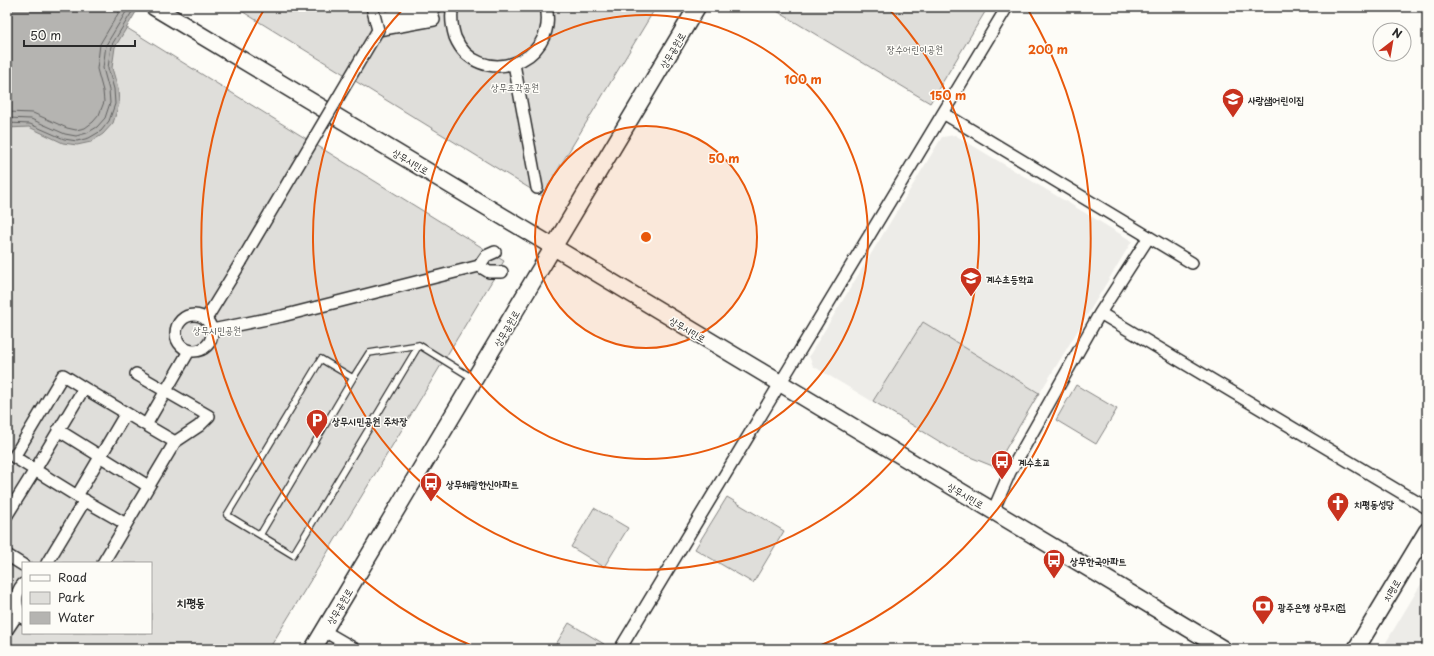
<svg xmlns="http://www.w3.org/2000/svg" width="1434" height="656" viewBox="0 0 1434 656" font-family="'Playpen Sans','Poor Story',sans-serif">
	<style>
		.built { fill: #edece8 }
		.green { fill: #dfdeda; stroke: #858482; fill-rule: evenodd }
		.water { fill: #b5b4b1; stroke: #7e7d7b }
		.lines { fill: none; stroke-linecap: round; stroke-linejoin: round }
		.shore { stroke: #626261; stroke-width: 1 }
		.lane-casing { stroke: #2b2b2b; stroke-width: 8 }
		.street-casing { stroke: #2b2b2b; stroke-width: 14 }
		.secondary-casing { stroke: #2b2b2b; stroke-width: 19 }
		.lane { stroke: #fdfcf7; stroke-width: 5.5 }
		.street { stroke: #fdfcf7; stroke-width: 11 }
		.secondary { stroke: #fdfcf7; stroke-width: 16 }
		.street-bridge-casing { stroke: #2b2b2b; stroke-width: 14; stroke-linecap: butt }
		.street-bridge { stroke: #fdfcf7; stroke-width: 11 }
		.ring { fill: none; stroke: #e8590c; stroke-width: 2 }
		.labels { text-anchor: middle; dominant-baseline: central; stroke-width: 3; stroke-linejoin: round; paint-order: stroke }
		.park-label { font-size: 10px; fill: #585857; stroke: #fdfcf7 }
		.street-label { font-size: 10px; fill: #2b2b2b; stroke: #fdfcf7 }
		.poi-label { font-size: 10px; font-weight: bold; fill: #2b2b2b; stroke: #fdfcf7; text-anchor: start }
		.quarter-label { font-size: 12px; font-weight: bold; fill: #2b2b2b; stroke: #fdfcf7 }
		.centre { fill: #e8590c; stroke: #fdfcf7; stroke-width: 2 }
		.ring-label { font-size: 12px; text-anchor: middle; font-weight: bold; fill: #e8590c; stroke: #fdfcf7; stroke-width: 3; stroke-linejoin: round; paint-order: stroke }
	</style>
	<rect width="100%" height="100%" fill="#fdfcf7"/>
	<filter id="ink" filterUnits="userSpaceOnUse"><feTurbulence type="fractalNoise" baseFrequency=".025" numOctaves="2"/><feDisplacementMap in="SourceGraphic" scale="8" xChannelSelector="R" yChannelSelector="G"/><feConvolveMatrix kernelMatrix="1 2 1 2 8 2 1 2 1" color-interpolation-filters="sRGB"/></filter>
	<g filter="url(#ink)">
		<!-- built -->
		<path class="built" d="M955 135 1132 241 995 467 955 451 813 366 809 356 942 137Z
			M1427 574V649H1382Z"/>
		<!-- green -->
		<path class="green" d="M7 7H93L504 261 269 649H7ZM23 563H151V633H23Z
			M235 7H656L542 196Z
			M770 7H988L930 103Z
			M923 322 1039 393 995 467 955 451 873 401Z
			M1076 385 1117 409 1096 444 1056 420Z
			M727 497 784 531 753 583 695 549Z
			M594 508 628 528 604 567 571 547Z
			M569 623 604 644 600 649H553Z"/>
		<!-- water -->
		<path class="water" d="M7 7H139L115 47 112 68 118 89 119 104 113 123 103 134 91 142 77 145 63 143 29 127 7 128Z"/>
		<g class="lines">
			<!-- shore -->
			<path class="shore" d="M7 112 33 113 67 128 76 130 85 128 93 122 99 115 104 102 103 91 97 69 100 44 122 7
				M7 118 31 119 65 134 76 136 87 133 97 127 105 118 110 103 109 90 103 68 106 45 129 7
				M7 123 30 124 64 139 77 141 89 138 101 131 109 121 115 104 114 89 108 68 111 46 135 7"/>
			<!-- lane casing -->
			<g class="lane-casing">
				<path id="lane" d="M353 378 321 359 227 515 260 535 353 378 369 353 419 345 474 379
					M260 535 293 555 419 345"/>
			</g>
			<!-- street casing -->
			<g class="street-casing">
				<path id="street" d="M379 7 381 18
					M453 7C450 17 452 27 455 37 477 90 559 64 546 7
					M378 30 434 20 432 14 382 24 381 18 436 7
					M514 64 537 188
					M943 113 1192 263
					M1149 237 1100 313 1427 508
					M479 266 489 272H502
					M176 333a18 18 0 1 1 36 0a18 18 0 1 1-36 0Z
					M206 319 241 262
					M212 330 282 316 479 266 486 256 495 252
					M136 374 209 416 199 426 175 442
					M58 430 148 486
					M77 496 35 470 84 388 126 413
					M993 511 1010 472 1100 313
					M7 515 35 470 14 457 63 375 84 388
					M126 524 77 496 126 413 146 425 189 351
					M7 555 23 565
					M47 563 85 500
					M103 563 175 442 146 425
					M23 584C14 594 15 607 23 618
					M7 630 19 612
					M324 631 355 649
					M620 649 1007 7"/>
			</g>
			<!-- secondary casing -->
			<g class="secondary-casing">
				<path id="secondary" d="M154 7 1223 649
					M313 649 697 7
					M1356 649 1427 531"/>
			</g>
			<!-- lane -->
			<use href="#lane" class="lane"/>
			<!-- street -->
			<use href="#street" class="street"/>
			<!-- secondary -->
			<use href="#secondary" class="secondary"/>
			<!-- street-bridge casing -->
			<g class="street-bridge-casing">
				<path id="street-bridge" d="M241 262 378 30 372 7"/>
			</g>
			<!-- street-bridge -->
			<use href="#street-bridge" class="street-bridge"/>
		</g>
	</g>
	<!-- distance rings -->
	<circle cx="646" cy="237" r="111" fill="#e8590c" fill-opacity=".12"/>
	<g class="ring">
		<circle cx="646" cy="237" r="111"/>
		<circle cx="646" cy="237" r="222"/>
		<path d="M888 8A333 333 0 1 1 404 8"/>
		<path d="M480 649A444 444 0 0 1 265 8M1027 8A444 444 0 0 1 812 649"/>
	</g>
	<!-- icons -->
	<defs>
		<g id="school-pin" transform="scale(1.15)"><path d="M0 17L-7.5 6A9.5 9.5 0 1 1 7.5 6Z" fill="#c8321e" stroke="#fdfcf7"/><path d="M0-5L7-2L0 1L-7-2ZM-4 1L0 2.5L4 1V4Q0 6-4 4Z" fill="#fff"/></g>
		<g id="parking-pin" transform="scale(1.15)"><path d="M0 17L-7.5 6A9.5 9.5 0 1 1 7.5 6Z" fill="#c8321e" stroke="#fdfcf7"/><path d="M-3.5-5.5H1a3.5 3.5 0 0 1 0 7H-1V5.5H-3.5ZM-1-3.4V-.6H.8a1.4 1.4 0 0 0 0-2.8Z" fill="#fff"/></g>
		<g id="bus-pin" transform="scale(1.15)"><path d="M0 17L-7.5 6A9.5 9.5 0 1 1 7.5 6Z" fill="#c8321e" stroke="#fdfcf7"/><path d="M-5-6H5V4H4V6H2V4H-2V6H-4V4H-5ZM-3.5-4V0h7V-4ZM-3.5 1.2v1.5H-2V1.2ZM2 1.2v1.5H3.5V1.2Z" fill="#fff"/></g>
		<g id="church-pin" transform="scale(1.15)"><path d="M0 17L-7.5 6A9.5 9.5 0 1 1 7.5 6Z" fill="#c8321e" stroke="#fdfcf7"/><path d="M-1.2-6h2.4v3.5h3.3v2.4h-3.3V6h-2.4V-.1h-3.3v-2.4h3.3Z" fill="#fff"/></g>
		<g id="bank-pin" transform="scale(1.15)"><path d="M0 17L-7.5 6A9.5 9.5 0 1 1 7.5 6Z" fill="#c8321e" stroke="#fdfcf7"/><path d="M-6-4H6V4H-6ZM0-2.3a2.3 2.3 0 1 0 0 4.6a2.3 2.3 0 1 0 0-4.6Z" fill="#fff"/></g>
	</defs>
	<g fill-rule="evenodd">
		<use href="#school-pin" x="1233" y="99"/>
		<use href="#school-pin" x="971" y="278"/>
		<use href="#parking-pin" x="317" y="420"/>
		<use href="#bus-pin" x="1002" y="461"/>
		<use href="#bus-pin" x="431" y="483"/>
		<use href="#church-pin" x="1338" y="503"/>
		<use href="#bus-pin" x="1054" y="560"/>
		<use href="#bank-pin" x="1263" y="606"/>
	</g>
	<g class="labels">
		<!-- park labels -->
		<g class="park-label">
			<text x="915" y="48">장수어린이공원</text>
			<text x="515" y="86">상무조각공원</text>
			<text x="217" y="329">상무시민공원</text>
		</g>
		<!-- street labels -->
		<g class="street-label">
			<text transform="translate(672 50) rotate(-59)">상무공원로</text>
			<text transform="translate(411 161) rotate(31)">상무시민로</text>
			<text transform="translate(506 328) rotate(-60)">상무공원로</text>
			<text transform="translate(688 329) rotate(31)">상무시민로</text>
			<text transform="translate(966 495) rotate(31)">상무시민로</text>
			<text transform="translate(1391 590) rotate(-59)">치평로</text>
			<text transform="translate(339 606) rotate(-59)">상무공원로</text>
		</g>
		<!-- poi labels -->
		<g class="poi-label">
			<text x="1248" y="99">사랑샘어린이집</text>
			<text x="986" y="278">계수초등학교</text>
			<text x="332" y="420">상무시민공원 주차장</text>
			<text x="1018" y="461">계수초교</text>
			<text x="446" y="483">상무해광한신아파트</text>
			<text x="1354" y="503">치평동성당</text>
			<text x="1070" y="560">상무한국아파트</text>
			<text x="1278" y="606">광주은행 상무지점</text>
		</g>
		<!-- quarter labels -->
		<g class="quarter-label">
			<text x="191" y="602">치평동</text>
		</g>
	</g>
	<circle cx="646" cy="237" r="6" class="centre"/>
	<g class="ring-label">
		<text x="1048" y="54">200 m</text>
		<text x="803" y="84">100 m</text>
		<text x="948" y="100">150 m</text>
		<text x="724" y="163">50 m</text>
	</g>
	<!-- margin -->
	<rect width="1434" height="656" fill="none" stroke="#fdfcf7" stroke-width="24"/>
	<rect x="12" y="12" width="1410" height="632" fill="none" stroke="#2b2b2b" stroke-width="1.5" filter="url(#ink)"/>
	<!-- legend -->
	<rect x="22" y="562" width="130" height="72" fill="#fdfcf7" stroke="#a9a8a5"/>
	<rect x="30" y="575" width="20" height="6" fill="#fdfcf7" stroke="#a9a8a5"/>
	<text x="58" y="582" font-size="12" fill="#2b2b2b">Road</text>
	<rect x="30" y="592" width="20" height="12" fill="#dfdeda" stroke="#a9a8a5"/>
	<text x="58" y="602" font-size="12" fill="#2b2b2b">Park</text>
	<rect x="30" y="612" width="20" height="12" fill="#b5b4b1" stroke="#a9a8a5"/>
	<text x="58" y="622" font-size="12" fill="#2b2b2b">Water</text>
	<!-- north arrow -->
	<g transform="translate(1392 42) rotate(31)"><circle r="19" fill="#fdfcf7" stroke="#a9a8a5"/>
	<path d="M0-3L7 15L0 10L-7 15Z" fill="#c8321e"/>
	<text y="-6" font-size="11" font-weight="bold" text-anchor="middle" fill="#2b2b2b">N</text>
	</g>
	<!-- scale -->
	<path d="M24 40v6h111v-6" fill="none" stroke="#2b2b2b" stroke-width="2"/>
	<text x="30" y="40" font-size="12" fill="#2b2b2b" stroke="#fdfcf7" stroke-width="3" paint-order="stroke">50 m</text>
</svg>
